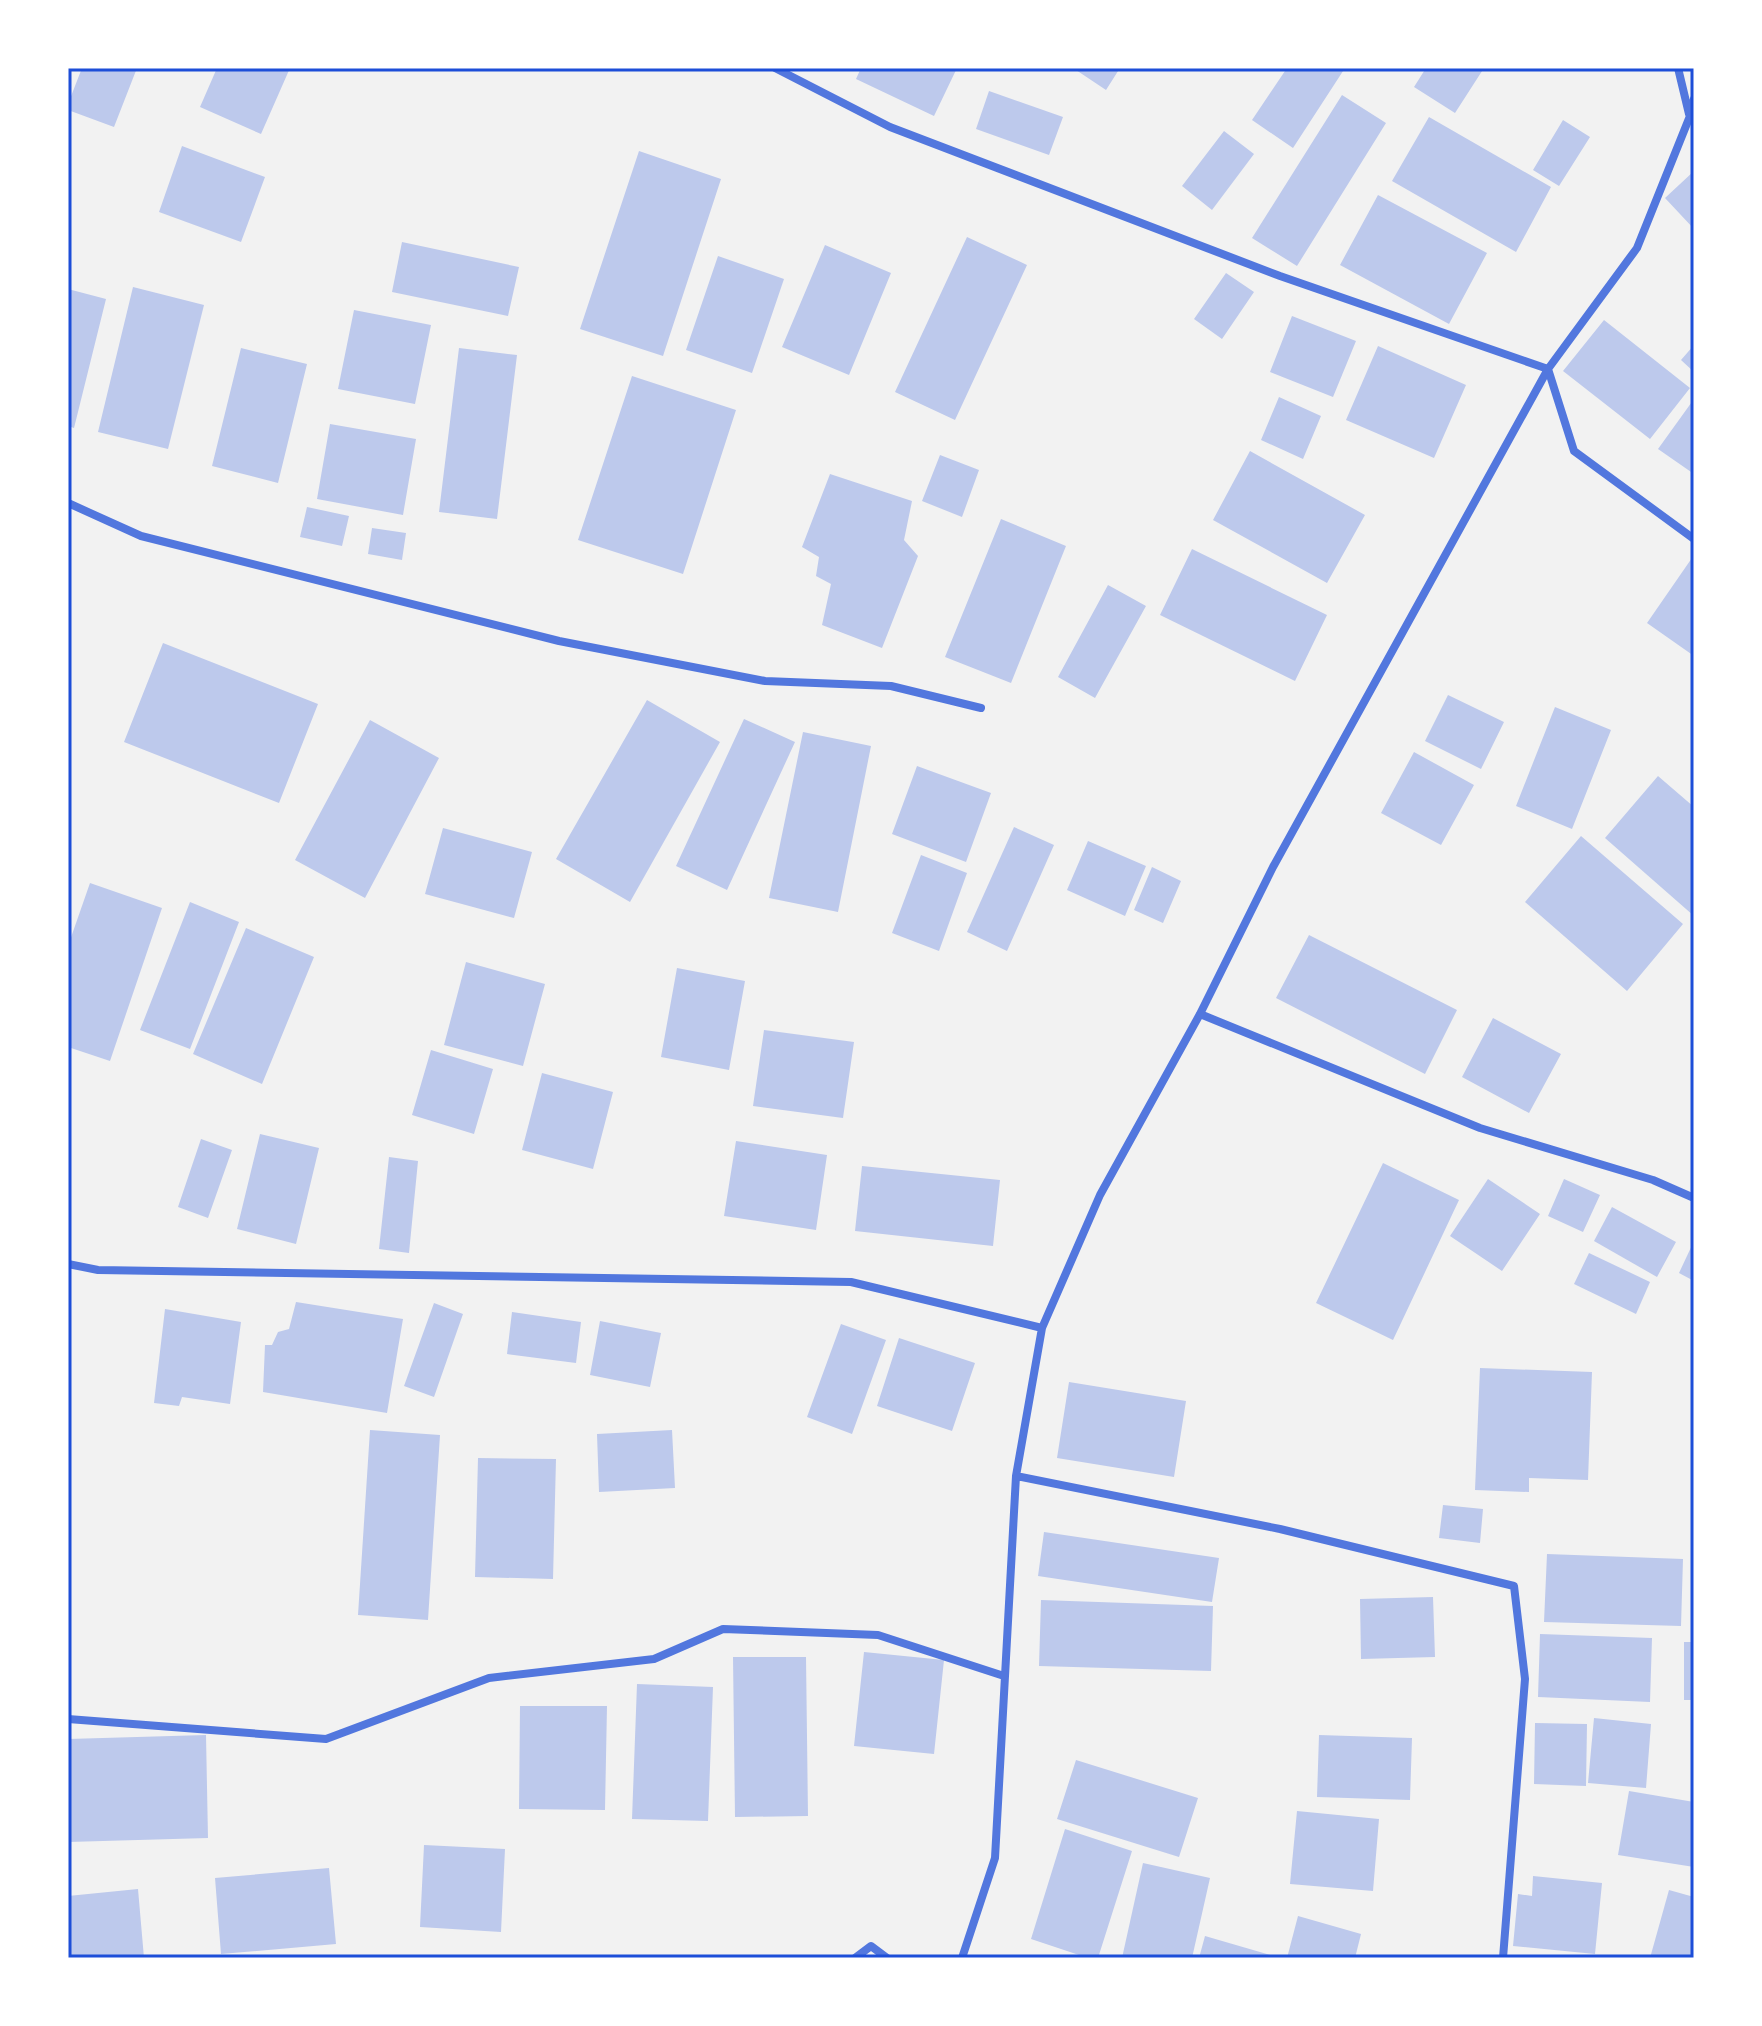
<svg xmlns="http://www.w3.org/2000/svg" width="1762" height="2026" viewBox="0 0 1762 2026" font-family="'Fira Sans',sans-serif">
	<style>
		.building { fill: #bdc9ec }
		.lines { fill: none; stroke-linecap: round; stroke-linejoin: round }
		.minor { stroke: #5277de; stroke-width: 8 }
		.neatline { fill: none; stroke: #1d4ed8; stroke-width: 3 }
	</style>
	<rect width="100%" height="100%" fill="#f2f2f2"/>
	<!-- building -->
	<path class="building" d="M82 68H137L114 127 68 110V104Z
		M217 68H290L261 134 200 107Z
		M861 68H957L934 116 856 79Z
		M1073 68H1120L1106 90Z
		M1287 68H1345L1293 148 1252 120Z
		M1426 68H1484L1455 113 1414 87Z
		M989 91 1063 117 1049 155 976 129Z
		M1342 95 1386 123 1297 266 1252 238Z
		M1429 117 1551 187 1516 252 1392 181Z
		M1563 120 1590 137 1559 186 1533 170Z
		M1224 131 1254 154 1212 210 1182 186Z
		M182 146 265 177 241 242 159 212Z
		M639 151 721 179 663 356 580 329Z
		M1694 171V229L1665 198Z
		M1378 195 1487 253 1449 324 1340 265Z
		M967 237 1027 265 955 420 895 392Z
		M402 242 519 267 508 316 392 292Z
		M825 245 891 273 849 375 782 347Z
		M718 256 784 279 752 373 686 350Z
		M1226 273 1254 292 1222 339 1194 319Z
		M133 287 204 305 168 449 98 432Z
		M68 289 106 299 74 428 68 426Z
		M354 310 431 325 415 404 338 389Z
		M1292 316 1356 341 1333 397 1270 372Z
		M1604 320 1690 388 1650 439 1563 371Z
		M1694 345V372L1681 360Z
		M1378 346 1466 385 1434 458 1346 420Z
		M241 348 307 364 278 483 212 466Z
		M459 348 517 355 497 519 439 512Z
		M632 376 736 410 683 574 578 540Z
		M1279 397 1321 416 1303 459 1261 440Z
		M1694 399V474L1658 449Z
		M330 424 416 439 403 515 317 499Z
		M1250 451 1365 515 1327 583 1213 520Z
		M940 455 979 470 962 517 922 501Z
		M830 474 912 501 904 540 918 556 882 648 822 625 831 584 816 576 819 557 802 547Z
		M307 507 349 516 342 546 300 537Z
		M1001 519 1066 546 1011 683 945 657Z
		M372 528 406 533 402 560 368 554Z
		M1192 549 1327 615 1295 681 1160 615Z
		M1694 555V656L1647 623Z
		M1108 585 1146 606 1095 698 1058 677Z
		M163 643 318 704 279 803 124 742Z
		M1448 695 1504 722 1481 769 1425 741Z
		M647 700 720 742 630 902 556 859Z
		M1555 707 1611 730 1572 829 1516 806Z
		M744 719 795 742 727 890 676 866Z
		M370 720 439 758 365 898 295 860Z
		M803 732 871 746 838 912 769 898Z
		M1414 752 1474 785 1441 845 1381 813Z
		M917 766 991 793 966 862 892 834Z
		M1658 776 1694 807V916L1605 838Z
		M1014 827 1054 845 1007 951 967 932Z
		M443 828 532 852 514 918 425 894Z
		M1581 836 1683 924 1627 991 1525 902Z
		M1088 841 1146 866 1125 916 1067 890Z
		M921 855 967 873 939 951 892 933Z
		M1152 867 1181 881 1163 923 1134 910Z
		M90 883 162 908 110 1061 68 1047V946Z
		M190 902 239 922 190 1049 140 1030Z
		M246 928 314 957 262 1084 193 1054Z
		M1309 935 1457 1010 1425 1074 1276 998Z
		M466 962 545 984 523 1066 444 1045Z
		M677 968 745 981 729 1070 661 1057Z
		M1493 1018 1561 1054 1529 1113 1462 1077Z
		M764 1030 854 1042 843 1118 753 1106Z
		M431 1050 493 1069 474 1134 412 1115Z
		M542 1073 613 1092 593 1169 522 1150Z
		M260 1134 319 1148 296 1244 237 1229Z
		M201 1139 232 1150 208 1218 178 1207Z
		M736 1141 827 1155 816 1230 724 1216Z
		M389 1157 418 1161 409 1253 379 1249Z
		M1383 1163 1459 1200 1393 1340 1316 1303Z
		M862 1166 1000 1180 993 1246 855 1231Z
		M1488 1179 1540 1214 1502 1271 1450 1236Z
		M1564 1179 1600 1195 1583 1232 1548 1216Z
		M1612 1207 1676 1242 1657 1277 1594 1241Z
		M1694 1241V1281L1679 1273Z
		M1589 1253 1650 1282 1636 1314 1574 1284Z
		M296 1302 403 1319 387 1413 263 1392 265 1345H272L278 1332 289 1329Z
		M434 1303 463 1314 434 1397 404 1386Z
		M165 1309 241 1322 230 1404 182 1397 179 1406 154 1403Z
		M512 1312 581 1322 576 1363 507 1354Z
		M600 1321 661 1333 650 1387 590 1375Z
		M841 1324 886 1340 852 1434 807 1417Z
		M899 1338 975 1363 952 1431 877 1406Z
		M1480 1368 1592 1372 1588 1480 1529 1478V1492L1475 1490Z
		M1069 1382 1186 1401 1174 1477 1057 1458Z
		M370 1430 440 1435 428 1620 358 1615Z
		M672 1430 675 1488 599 1492 597 1434Z
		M478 1458 556 1459 553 1579 475 1577Z
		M1443 1505 1483 1509 1480 1543 1439 1538Z
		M1044 1532 1219 1558 1212 1602 1038 1576Z
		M1547 1554 1683 1559 1681 1626 1544 1622Z
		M1433 1597 1435 1657 1361 1659 1360 1599Z
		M1041 1600 1213 1606 1211 1671 1039 1666Z
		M1540 1634 1652 1638 1650 1702 1538 1697Z
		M1684 1642H1694V1700H1684Z
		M864 1652 944 1660 934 1754 854 1746Z
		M733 1657H806L808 1816 735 1817Z
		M637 1684 713 1687 708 1821 632 1819Z
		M520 1706H607L605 1810 519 1809Z
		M1594 1718 1651 1724 1646 1788 1588 1783Z
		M1535 1723 1587 1724 1586 1786 1534 1784Z
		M206 1735 208 1838 68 1842V1739Z
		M1319 1735 1412 1738 1410 1800 1317 1797Z
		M1076 1760 1198 1798 1179 1857 1057 1819Z
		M1629 1791 1694 1802V1867L1618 1855Z
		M1297 1811 1379 1819 1373 1891 1290 1884Z
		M1065 1829 1132 1851 1098 1958H1088L1031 1939Z
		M424 1845 505 1849 501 1932 420 1927Z
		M1143 1863 1210 1878 1192 1958H1122Z
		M329 1868 336 1944 221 1954 215 1878Z
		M1533 1876 1602 1883 1595 1954 1513 1946 1518 1894 1532 1896Z
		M138 1889 144 1958H68V1896Z
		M1669 1890 1694 1897V1958H1650Z
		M1298 1916 1361 1934 1355 1958H1287Z
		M1205 1936 1277 1957V1958H1199Z"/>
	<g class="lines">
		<!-- minor -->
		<path class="minor" d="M775 68 890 127 1280 276 1548 369 1574 451 1694 539
			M1678 68 1689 114
			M68 503 141 536 559 641 765 681 891 686 981 708
			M1200 1014 1480 1128 1653 1180 1694 1198
			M68 1264 98 1270 851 1282 1042 1328
			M1016 1476 1280 1529 1514 1586 1525 1679 1503 1958
			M68 1719 326 1739 489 1678 654 1659 723 1629 878 1635 1004 1676
			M855 1958 871 1946 887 1958
			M962 1958 995 1858 1016 1476 1042 1328 1100 1195 1200 1014 1273 867 1548 369 1637 248 1690 116 1694 99"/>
	</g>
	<!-- border -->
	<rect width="1762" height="2026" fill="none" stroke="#ffffff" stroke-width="140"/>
	<rect x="70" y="70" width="1622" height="1886" class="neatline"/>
</svg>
